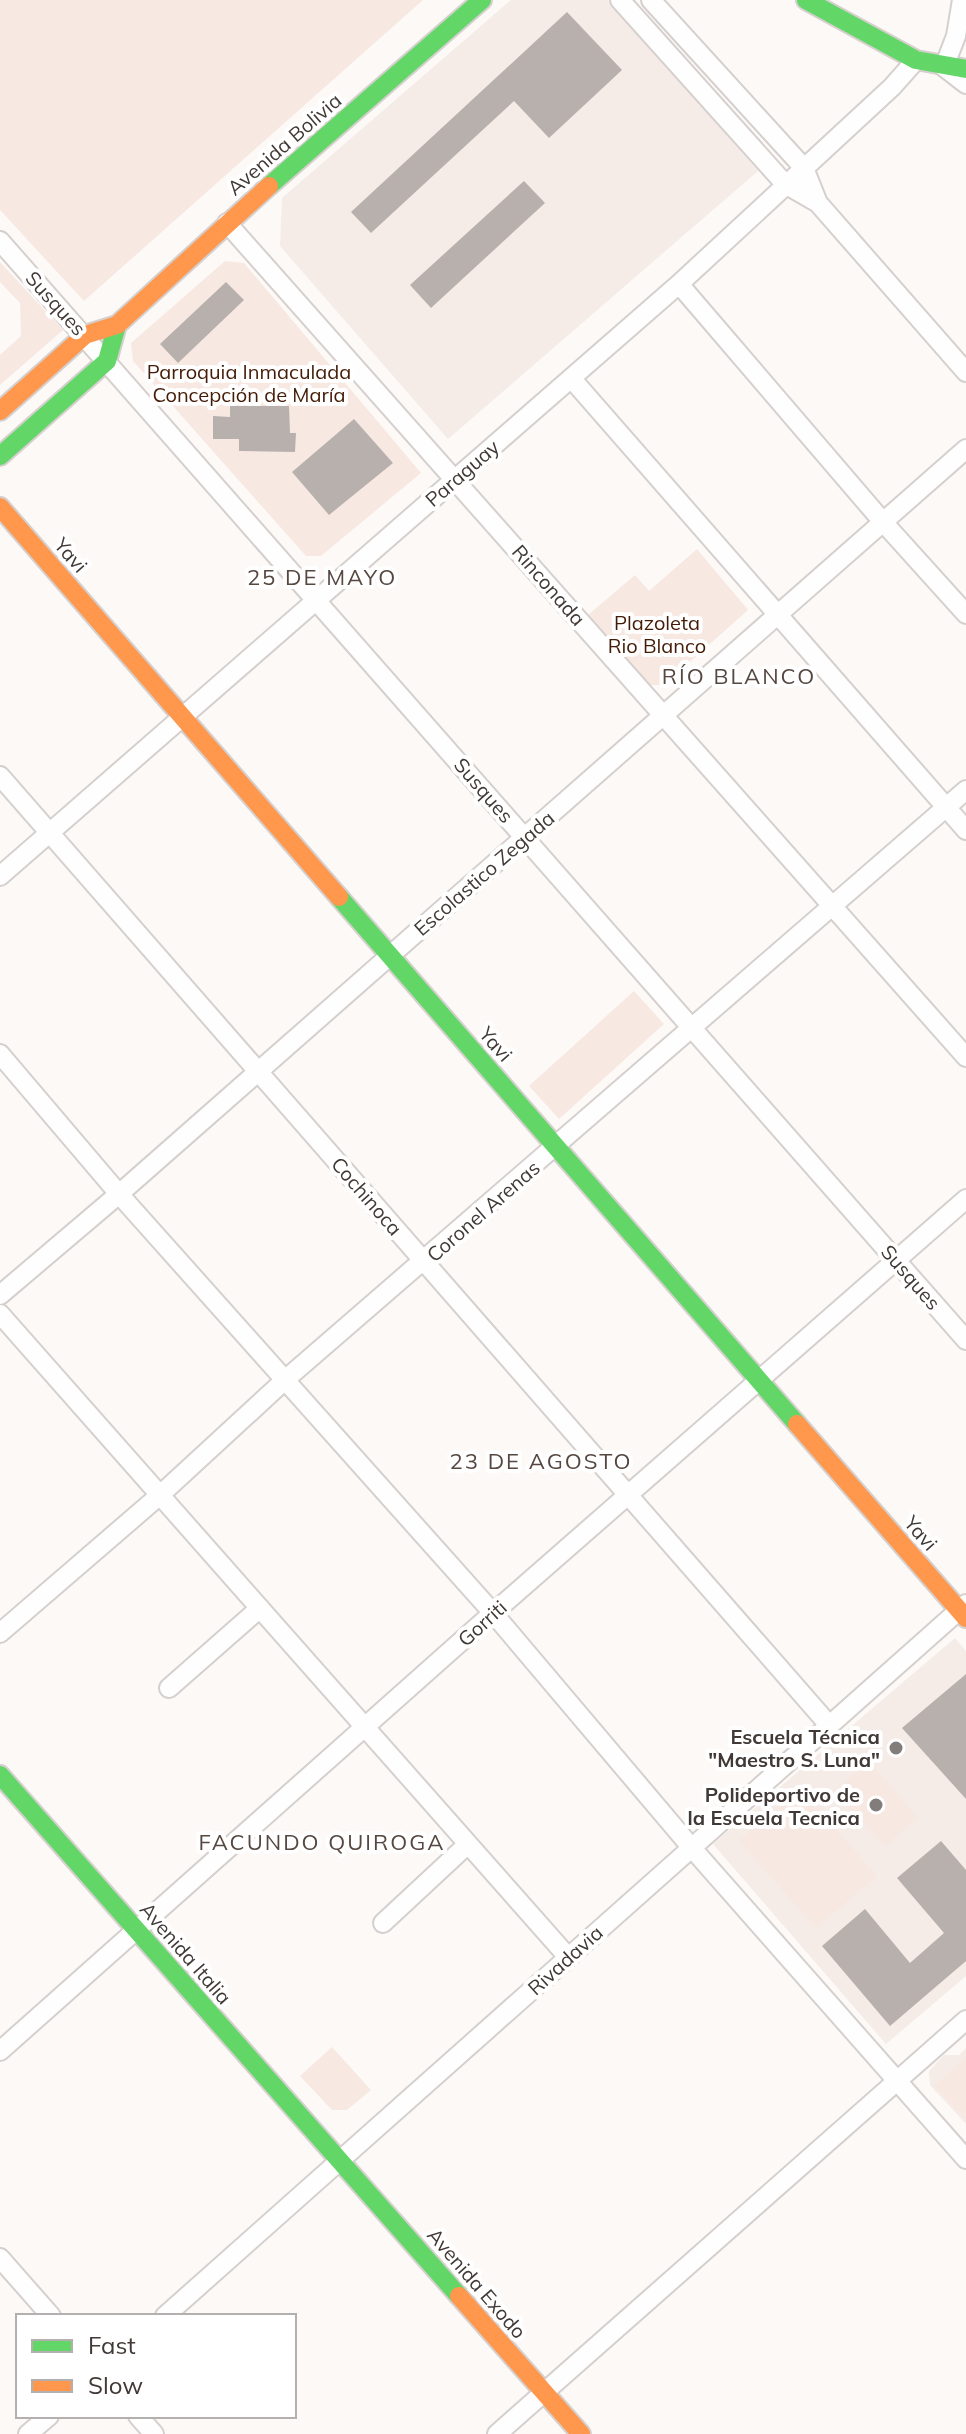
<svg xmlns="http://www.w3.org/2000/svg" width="966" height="2434" viewBox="0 0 966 2434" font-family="Mulish,sans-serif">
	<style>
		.built { fill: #f5ebe7 }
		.green { fill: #f8e8e2 }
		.building { fill: #b7b0ad }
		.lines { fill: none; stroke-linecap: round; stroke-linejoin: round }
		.street-casing { stroke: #d5d0ce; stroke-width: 22 }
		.fast-casing { stroke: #d5d0ce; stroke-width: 22 }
		.slow-casing { stroke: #d5d0ce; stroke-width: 22 }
		.street { stroke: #fffefe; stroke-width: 18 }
		.fast { stroke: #63d668; stroke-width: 18 }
		.slow { stroke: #ff974d; stroke-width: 18 }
		.poi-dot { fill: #827c7a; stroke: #fff; stroke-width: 3 }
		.labels { text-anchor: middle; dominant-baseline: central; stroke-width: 8; stroke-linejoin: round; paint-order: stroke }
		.street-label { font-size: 20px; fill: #403936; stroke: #fff }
		.park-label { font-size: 20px; fill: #441b06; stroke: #fff }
		.poi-label { font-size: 20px; font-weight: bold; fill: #403936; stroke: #fff; text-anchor: end }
		.neighbourhood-label { font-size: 22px; letter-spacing: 2px; fill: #564740; stroke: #fff }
	</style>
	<rect width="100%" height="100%" fill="#fcf9f7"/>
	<!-- built -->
	<path class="built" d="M511 0H608L758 171 448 439 280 246 282 198Z
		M955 1638 966 1651V1976L886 2044 713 1844Z
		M966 2048V2124L930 2085 929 2071 944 2055H959Z"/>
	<!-- green -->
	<path class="green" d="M0 0H423L84 301 0 210Z
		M225 261 244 263 421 473 321 556H306L133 361 131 343Z
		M0 262 63 330 0 385V355L21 336 20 303 0 282Z
		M697 549 748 610 664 685H644L588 615 635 575 649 591Z
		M634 991 664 1024 559 1119 529 1086Z
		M869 1761 918 1818 885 1846 834 1792Z
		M800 1788 877 1876 816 1928 739 1841Z
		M332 2047 371 2090 347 2110H332L300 2076Z
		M966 2057V2120L934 2086Z"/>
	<!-- building -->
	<path class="building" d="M567 12 622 70 549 138 514 101 371 233 351 212Z
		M524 181 545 203 431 308 410 285Z
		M226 282 244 300 178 363 160 344Z
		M230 406H289L290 433H296L295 452 239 451V439H213V416L230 417Z
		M354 419 393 463 329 515 292 472Z
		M966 1674V1799L902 1728Z
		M941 1841 966 1870V1961L890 2026 822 1946 865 1909 910 1963 944 1933 897 1878Z"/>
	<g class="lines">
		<!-- street casing -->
		<g class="street-casing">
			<path id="street" d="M620 0 785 184 818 203
				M651 0 804 168 818 203 966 372
				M962 0 956 36 944 67 966 84
				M227 223 966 1057
				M0 241 966 1340
				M679 284 883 522 966 614
				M571 378 966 830
				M0 776 829 1725
				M0 876 679 284 892 87 916 60
				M0 1054 119 1194 493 1613 691 1847 966 2159
				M0 1295 119 1194 966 449
				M0 1314 568 1957
				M0 1633 160 1495 286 1379 966 790
				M169 1688 260 1608
				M383 1923 468 1844
				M0 2051 493 1613 966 1199
				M0 2258 51 2316
				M165 2316 966 1604
				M138 2416 154 2434
				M28 2434 49 2416
				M497 2434 966 2020"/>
		</g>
		<!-- fast casing -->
		<g class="fast-casing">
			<path id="fast" d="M806 0 916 60 966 69
				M269 186 482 0
				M0 456 107 361 117 325
				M339 897 797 1424
				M0 1775 459 2296"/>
		</g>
		<!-- slow casing -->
		<g class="slow-casing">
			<path id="slow" d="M0 411 85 335 117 325 269 186
				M0 507 339 897
				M797 1424 966 1618
				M459 2296 581 2434"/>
		</g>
		<!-- street -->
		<use href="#street" class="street"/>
		<!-- fast -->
		<use href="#fast" class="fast"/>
		<!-- slow -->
		<use href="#slow" class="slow"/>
	</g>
	<!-- markers -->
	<g class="poi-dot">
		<circle cx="896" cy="1748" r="8"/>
		<circle cx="876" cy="1805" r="8"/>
	</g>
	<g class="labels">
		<!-- street labels -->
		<g class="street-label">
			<text transform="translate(284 144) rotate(-41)">Avenida Bolivia</text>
			<text transform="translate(56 303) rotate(48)">Susques</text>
			<text transform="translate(462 473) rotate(-41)">Paraguay</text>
			<text transform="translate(71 555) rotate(49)">Yavi</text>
			<text transform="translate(549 585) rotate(49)">Rinconada</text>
			<text transform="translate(484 790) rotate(49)">Susques</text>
			<text transform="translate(484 873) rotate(-41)">Escolastico Zegada</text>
			<text transform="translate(496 1044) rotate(49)">Yavi</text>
			<text transform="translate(367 1196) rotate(49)">Cochinoca</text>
			<text transform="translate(483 1211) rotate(-41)">Coronel Arenas</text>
			<text transform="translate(911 1277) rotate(49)">Susques</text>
			<text transform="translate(921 1533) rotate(49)">Yavi</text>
			<text transform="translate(482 1623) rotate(-42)">Gorriti</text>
			<text transform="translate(186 1953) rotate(49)">Avenida Italia</text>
			<text transform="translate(565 1960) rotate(-42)">Rivadavia</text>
			<text transform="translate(477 2283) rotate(49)">Avenida Exodo</text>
		</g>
		<!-- park labels -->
		<g class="park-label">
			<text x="249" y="371">Parroquia Inmaculada<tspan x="249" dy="23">Concepción de María</tspan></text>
			<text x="657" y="622">Plazoleta<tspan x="657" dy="23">Rio Blanco</tspan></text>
		</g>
		<!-- poi labels -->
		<g class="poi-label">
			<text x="880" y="1736">Escuela Técnica<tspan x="880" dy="23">"Maestro S. Luna"</tspan></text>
			<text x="860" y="1794">Polideportivo de<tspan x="860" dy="23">la Escuela Tecnica</tspan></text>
		</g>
		<!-- neighbourhood labels -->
		<g class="neighbourhood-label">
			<text x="322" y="577">25 DE MAYO</text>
			<text x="739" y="676">RÍO BLANCO</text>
			<text x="541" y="1461">23 DE AGOSTO</text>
			<text x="322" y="1842">FACUNDO QUIROGA</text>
		</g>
	</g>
	<!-- legend -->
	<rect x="16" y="2314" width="280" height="104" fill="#ffffff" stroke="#b3b0af" stroke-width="2"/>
	<rect x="32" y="2340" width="40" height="12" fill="#63d668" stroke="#b3b0af" stroke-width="2"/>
	<text x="88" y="2354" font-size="24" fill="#403936">Fast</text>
	<rect x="32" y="2380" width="40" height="12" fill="#ff974d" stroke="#b3b0af" stroke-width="2"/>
	<text x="88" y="2394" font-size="24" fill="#403936">Slow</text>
</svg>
